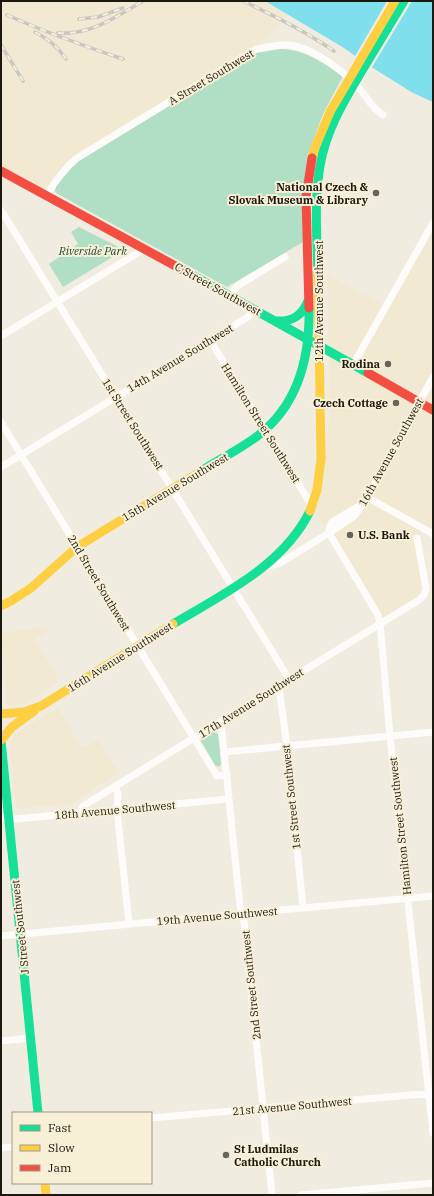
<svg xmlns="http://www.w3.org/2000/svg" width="434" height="1196" viewBox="0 0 434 1196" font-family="'IBM Plex Serif',serif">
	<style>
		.built { fill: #f2e9d2 }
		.green { fill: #b1dfc5 }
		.water { fill: #7fdfec }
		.pier { fill: #f0ecdf }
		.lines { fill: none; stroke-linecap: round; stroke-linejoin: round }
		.street { stroke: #fdfcfa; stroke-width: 7 }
		.fast { stroke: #16e098; stroke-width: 9 }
		.slow { stroke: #ffcf43; stroke-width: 9 }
		.jam { stroke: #f24e42; stroke-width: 9 }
		.rail-casing { stroke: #c8c7c3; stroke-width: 3.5 }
		.rail { stroke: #f8efd7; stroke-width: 2; stroke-dasharray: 6; stroke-linecap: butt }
		.poi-dot { fill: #666359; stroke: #f8efd7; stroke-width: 1.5 }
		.labels { text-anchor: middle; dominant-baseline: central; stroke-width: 4; stroke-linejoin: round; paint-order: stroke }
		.street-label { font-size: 11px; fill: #1c1911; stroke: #f8efd7 }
		.poi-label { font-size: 11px; font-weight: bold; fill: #1c1911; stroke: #f8efd7; text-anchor: end }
		.park-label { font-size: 11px; font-style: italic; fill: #1c4b39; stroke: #f8efd7 }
	</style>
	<rect width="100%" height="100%" fill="#f0ecdf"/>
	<!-- built -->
	<path class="built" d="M1 1H265L288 15 256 49 77 158 46 196 1 171Z
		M433 230V533L420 527 424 595 381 622 312 506 331 414 327 275 389 307Z
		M45 627 48 632 35 639 59 681 25 704 7 705 1 633Z
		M58 708 82 748 98 740 119 773 71 804 16 808 10 743 15 734Z"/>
	<!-- green -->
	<path class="green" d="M281 49C306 50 323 63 343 76L323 114 308 154 302 194 303 242 227 287 58 194 55 192 56 186 74 164 256 53Z
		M79 227 124 250 63 287 49 264 78 244 71 232Z
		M213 731 218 734 221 764 219 767 215 765 201 741 203 738Z"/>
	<!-- water -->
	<path class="water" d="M265 1H433V102L413 93 368 65 344 48Z"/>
	<!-- pier -->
	<path class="pier" d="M387 1H412L371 69 354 58Z"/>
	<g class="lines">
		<!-- street -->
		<path class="street" d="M46 196C55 181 64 169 77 158L256 49C269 47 283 43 295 46 316 51 342 70 357 86 367 96 370 107 383 115
			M1 210 289 679
			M229 295 239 285 285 257
			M1 336 144 249
			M210 340 312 506
			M353 365 433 223
			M1 422 217 776 227 775
			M1 467 248 317 254 309
			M367 497 433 534
			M364 503 332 522 329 529V533L378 615 380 623 390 736 433 1133
			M265 567 280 563 329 533 354 516 364 503 433 377
			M279 686 287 747 303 908
			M221 722 240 906 244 921 272 1195
			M224 752 433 732
			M115 787 118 793 117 810 129 924
			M79 813 83 806 419 600 424 595 426 589 417 538
			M1 818 16 819 229 799
			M1 936 433 896
			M1 1041 31 1038
			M151 1118 433 1093
			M1 1148 13 1147
			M301 1195 433 1183"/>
		<!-- fast -->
		<path class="fast" d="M192 275 368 373
			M318 275C317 239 314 201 320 166 326 130 345 99 363 69 377 46 390 24 404 1
			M276 321C292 322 302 316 308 301
			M203 470C220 459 244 447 260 434 299 403 310 356 309 308
			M173 624C223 594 283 566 310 511
			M1 741 38 1113"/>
		<!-- slow -->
		<path class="slow" d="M312 158 314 150 330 112 395 1
			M310 511 317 490 321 459 318 275
			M1 606 11 601 31 588 77 547 203 470
			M1 714 24 712 41 706 173 624
			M1 740 12 727 34 711
			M45 1183 46 1195"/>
		<!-- jam -->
		<path class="jam" d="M1 171 192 275
			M309 308 306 197 312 158
			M368 373 433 410"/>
		<!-- rail casing -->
		<g class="rail-casing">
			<path id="rail" d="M243 1C275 16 305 31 334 51
				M7 15C45 32 84 46 123 59
				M79 19 98 17 123 8
				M35 32C49 40 57 46 66 59
				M58 33C91 35 116 17 143 1
				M1 45 23 81"/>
		</g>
		<!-- rail -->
		<use href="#rail" class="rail"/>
	</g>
	<!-- markers -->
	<g class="poi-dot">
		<circle cx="376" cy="193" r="4"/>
		<circle cx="388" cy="364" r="4"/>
		<circle cx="396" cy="403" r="4"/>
		<circle cx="350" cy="535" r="4"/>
		<circle cx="226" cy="1155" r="4"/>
	</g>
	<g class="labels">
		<!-- street labels -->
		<g class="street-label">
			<text transform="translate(211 77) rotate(-31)">A Street Southwest</text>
			<text transform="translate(218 289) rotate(29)">C Street Southwest</text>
			<text transform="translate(319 301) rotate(-90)">12th Avenue Southwest</text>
			<text transform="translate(180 358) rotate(-31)">14th Avenue Southwest</text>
			<text transform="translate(261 423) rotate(58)">Hamilton Street Southwest</text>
			<text transform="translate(133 424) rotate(58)">1st Street Southwest</text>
			<text transform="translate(391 452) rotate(-61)">16th Avenue Southwest</text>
			<text transform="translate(175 487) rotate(-31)">15th Avenue Southwest</text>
			<text transform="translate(99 583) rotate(59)">2nd Street Southwest</text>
			<text transform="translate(120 657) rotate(-32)">16th Avenue Southwest</text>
			<text transform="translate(251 703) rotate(-32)">17th Avenue Southwest</text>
			<text transform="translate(291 797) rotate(-96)">1st Street Southwest</text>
			<text transform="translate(115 810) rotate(-5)">18th Avenue Southwest</text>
			<text transform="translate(400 826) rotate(-96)">Hamilton Street Southwest</text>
			<text transform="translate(217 916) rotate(-5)">19th Avenue Southwest</text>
			<text transform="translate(20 927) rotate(-96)">J Street Southwest</text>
			<text transform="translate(251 985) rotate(-96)">2nd Street Southwest</text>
			<text transform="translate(292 1106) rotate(-5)">21st Avenue Southwest</text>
		</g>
		<!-- poi labels -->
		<g class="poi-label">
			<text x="368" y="187">National Czech &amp;<tspan x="368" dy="13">Slovak Museum &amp; Library</tspan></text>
			<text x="380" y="364">Rodina</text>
			<text x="388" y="403">Czech Cottage</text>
			<text x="358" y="535" text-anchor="start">U.S. Bank</text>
			<text x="234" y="1149" text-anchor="start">St Ludmilas<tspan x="234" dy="13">Catholic Church</tspan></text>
		</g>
		<!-- park labels -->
		<g class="park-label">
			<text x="93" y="251">Riverside Park</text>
		</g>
	</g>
	<!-- border -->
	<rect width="434" height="1196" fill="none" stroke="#1c1911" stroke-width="4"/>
	<!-- legend -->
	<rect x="12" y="1112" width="140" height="72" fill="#f8efd7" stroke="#a09988"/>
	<rect x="20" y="1125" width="20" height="6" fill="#16e098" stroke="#a09988"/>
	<text x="48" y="1132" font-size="12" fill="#1c1911">Fast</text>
	<rect x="20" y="1145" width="20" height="6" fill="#ffcf43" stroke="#a09988"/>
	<text x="48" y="1152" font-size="12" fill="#1c1911">Slow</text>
	<rect x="20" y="1165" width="20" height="6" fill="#f24e42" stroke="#a09988"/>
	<text x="48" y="1172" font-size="12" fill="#1c1911">Jam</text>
</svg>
